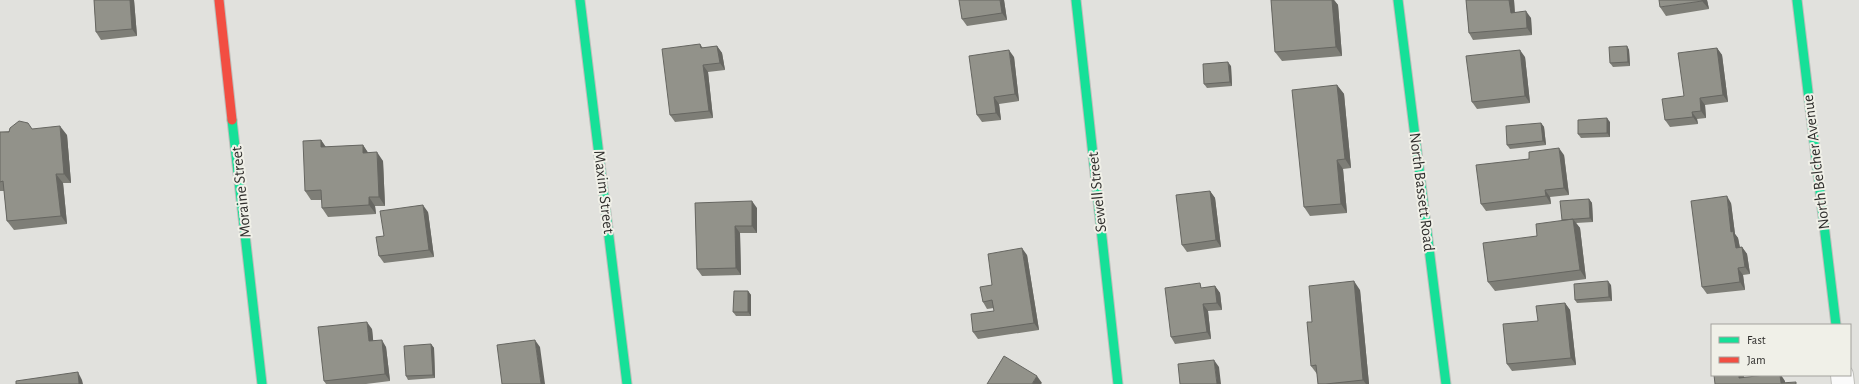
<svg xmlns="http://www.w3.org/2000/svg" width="1859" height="384" viewBox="0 0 1859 384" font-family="'Alegreya Sans',sans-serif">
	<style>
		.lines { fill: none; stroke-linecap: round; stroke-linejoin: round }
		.street-casing { stroke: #bebeba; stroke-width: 24 }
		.fast-casing { stroke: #bebeba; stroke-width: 11 }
		.jam-casing { stroke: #bebeba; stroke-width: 11 }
		.street { stroke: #fafafa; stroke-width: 22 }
		.fast { stroke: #16e098; stroke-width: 9 }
		.jam { stroke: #f24e42; stroke-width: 9 }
		.wall { fill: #7e7e77 }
		.shaded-wall { fill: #666661 }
		.building { fill: #92928a; stroke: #666661 }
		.labels { text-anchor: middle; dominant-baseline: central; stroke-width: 4; stroke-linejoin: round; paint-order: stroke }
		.street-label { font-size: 16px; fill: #2f2e2c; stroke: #f0f0e8 }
	</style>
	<rect width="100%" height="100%" fill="#e1e1dd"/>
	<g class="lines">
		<!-- street casing -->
		<g class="street-casing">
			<path id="street" d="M1842 375 1843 384"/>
		</g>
		<!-- fast casing -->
		<g class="fast-casing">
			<path id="fast" d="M580 0 627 384
				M1076 0 1118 384
				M1398 0 1446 384
				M1797 0 1836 325
				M232 120 262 384"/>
		</g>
		<!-- jam casing -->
		<g class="jam-casing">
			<path id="jam" d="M219 0 232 120"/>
		</g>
		<!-- street -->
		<use href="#street" class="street"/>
		<!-- fast -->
		<use href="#fast" class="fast"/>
		<!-- jam -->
		<use href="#jam" class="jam"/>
	</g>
	<!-- wall -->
	<path class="wall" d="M94 0H134L137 36 101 40 96 32Z
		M1004 0 1007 20 967 26 962 19Z
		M1271 0H1334L1338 5 1342 56 1282 61 1275 52Z
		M1466 0H1514L1515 12 1531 18 1532 35 1473 40 1469 33Z
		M1707 0 1709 9 1666 16 1660 7Z
		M700 44 703 48 717 46 722 53 725 70 708 72 713 118 675 122 670 115Z
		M1627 46 1629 50 1630 66 1613 67 1610 63Z
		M1717 48 1722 55 1728 102 1705 105 1706 118 1697 119 1698 124 1670 127 1665 120 1684 96Z
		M1014 57 1019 101 999 104 1001 120 982 122 977 115Z
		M1525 57 1530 103 1477 109 1472 102Z
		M1231 66 1232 86 1207 88 1204 84Z
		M1337 85 1344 94 1351 168 1343 169 1347 213 1310 216 1304 207Z
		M1610 122V137L1581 138 1578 134Z
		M1541 123 1544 127 1546 145 1510 149 1507 145Z
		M32 129 67 135 71 183H63L67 224 14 230 7 221 4 191H0V132Z
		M321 140 326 147 363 145 368 153 383 161 385 206H375L376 214 328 217 322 208V200H311L305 191Z
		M1564 155 1569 195 1550 197 1551 204 1486 211 1481 204Z
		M1210 191 1215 198 1221 247 1187 252 1182 245Z
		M1589 199 1592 203 1593 222 1576 223 1580 228 1586 279 1495 291 1488 282 1537 236 1562 220Z
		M695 203 757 208V233H740L741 275 702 276 697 269Z
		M1731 203 1735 234 1738 238 1740 247H1742L1747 254 1750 274 1743 275 1745 290 1707 294 1702 287Z
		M428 212 434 257 384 263 379 256 384 236Z
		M1027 255 1039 330 978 339 973 332 994 311V308L987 309 983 302 992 285Z
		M1611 285 1612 301 1577 303 1575 300Z
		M1215 286 1220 293 1222 310 1208 311 1211 339 1175 344 1171 337 1203 288Z
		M1360 290 1369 384H1318L1317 374 1311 366 1312 322Z
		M748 291 751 295V316H736L733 312Z
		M1565 303 1570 310 1576 365 1512 371 1507 364Z
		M372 329 373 341 386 347 390 381 366 384H326L324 381Z
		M431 344 434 348 435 378 408 380 406 376Z"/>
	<!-- shaded-wall -->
	<path class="shaded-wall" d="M130 0H134L137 36 132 29Z
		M1000 0H1004L1007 20 1002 13Z
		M1332 0H1334L1338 5 1342 56 1336 47Z
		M1509 0H1514L1515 20 1511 13Z
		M1702 0H1707L1709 9 1702 1Z
		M1526 11 1531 18 1532 35 1527 28Z
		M717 46 722 53 725 70 720 63Z
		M1627 46 1629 50 1630 66 1628 62Z
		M1717 48 1722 55 1728 102 1723 95Z
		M1009 50 1014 57 1019 101 1015 94Z
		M1520 50 1525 57 1530 103 1525 96Z
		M1228 62 1231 66 1232 86 1230 82Z
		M703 65 708 72 713 118 709 111Z
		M1337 85 1344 94 1351 168 1345 159Z
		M994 97 999 104 1001 120 996 113Z
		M1700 98 1705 105 1706 118 1701 111Z
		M1692 112 1697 119 1698 124 1693 117Z
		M1607 118 1610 122V137L1607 133Z
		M1541 123 1544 127 1546 145 1543 141Z
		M60 126 67 135 71 183 64 174Z
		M321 140 327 149 321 147Z
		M363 145 369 154 363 153Z
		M1559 148 1564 155 1569 195 1564 188Z
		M377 152 383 161 385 206 379 197Z
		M1337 160 1343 169 1347 213 1341 204Z
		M56 174 63 183 67 224 61 216Z
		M1545 190 1550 197 1551 204 1546 196Z
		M1210 191 1215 198 1221 247 1216 240Z
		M1727 196 1731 203 1735 234 1738 238 1741 255 1736 248 1731 232Z
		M369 197 375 206 376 214 369 205Z
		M1589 199 1592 203 1593 222 1590 218Z
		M752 201 757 208V233L752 226Z
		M423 205 428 212 434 257 429 250Z
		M1573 219 1580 228 1586 279 1580 270Z
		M735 226 740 233 741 275 736 268Z
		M1742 247 1747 254 1750 274 1745 267Z
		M1022 248 1027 255 1039 330 1034 323Z
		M1738 268 1743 275 1745 290 1740 282Z
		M1354 281 1360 290 1369 384H1366L1363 380Z
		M1608 281 1611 285 1612 301 1609 297Z
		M1215 286 1220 293 1222 310 1217 303Z
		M748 291 751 295V316L748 312Z
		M1565 303 1570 310 1576 365 1571 358Z
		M1203 304 1208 311 1211 339 1207 332Z
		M367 322 372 329 374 348 369 341Z
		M382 340 386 347 390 381 385 374Z
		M535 340 540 347 545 384H541Z
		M431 344 434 348 435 378 433 375Z
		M1214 360 1219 367 1221 384H1217Z
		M78 372 82 380 83 384H79Z
		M1739 375H1744V384L1739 378Z
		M1780 375H1781L1785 381V384H1781Z
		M1037 376 1042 383 1041 384H1032Z"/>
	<!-- building -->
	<path class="building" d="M94 0H130L132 29 96 32Z
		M959 0H1000L1002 13 962 19Z
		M1271 0H1332L1336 47 1275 52Z
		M1466 0H1509L1511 13 1526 11 1527 28 1469 33Z
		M1659 0H1702V1L1660 7Z
		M700 44 701 48 717 46 720 63 703 65 709 111 670 115 662 49Z
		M1627 46 1628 62 1610 63 1609 47Z
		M1717 48 1723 95 1700 98 1701 111 1692 112 1693 117 1665 120 1662 99 1684 96 1678 53Z
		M1009 50 1015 94 994 97 996 113 977 115 969 56Z
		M1520 50 1525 96 1472 102 1466 56Z
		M1228 62 1230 82 1204 84 1203 64Z
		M1337 85 1345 159 1337 160 1341 204 1304 207 1292 90Z
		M1607 118V133L1578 134V120Z
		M19 121 28 123 32 129 60 126 64 174H56L61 216 7 221 3 181 0 182V132H9L10 128Z
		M1541 123 1543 141 1507 145 1506 126Z
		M321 140V147L363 145V153L377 152 379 197H369V205L322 208 321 190 305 191 303 141Z
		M1559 148 1564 188 1545 190 1546 196 1481 204 1476 165 1529 159V152Z
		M1210 191 1216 240 1182 245 1176 195Z
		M1727 196 1731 232 1733 231 1736 248 1742 247 1745 267 1738 268 1740 282 1702 287 1691 201Z
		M1589 199 1590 218 1562 220 1560 201Z
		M752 201V226H735L736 268 697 269 695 203Z
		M423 205 429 250 379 256 376 237 384 236 380 211Z
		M1573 219 1580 270 1488 282 1483 243 1537 236 1536 224Z
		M1022 248 1034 323 973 332 971 314 994 311 992 300 983 302 980 287 992 285 988 254Z
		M1354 281 1363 380 1326 384H1318L1316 365 1311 366 1307 322H1312L1309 286Z
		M1608 281 1609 297 1575 300 1574 284Z
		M1200 283 1201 288 1215 286 1217 303 1203 304 1207 332 1171 337 1165 288Z
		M734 291H748V312H733Z
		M1565 303 1571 358 1507 364 1503 324 1538 321 1536 306Z
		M367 322 369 341 382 340 385 374 324 381 318 327Z
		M535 340 541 384H502L497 345Z
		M431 344 433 375 406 376 404 346Z
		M1004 356 1037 376 1032 384H987Z
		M1214 360 1217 384H1180L1178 364Z
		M78 372 79 384H16V381Z
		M1714 375H1739V378L1765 375H1780L1781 383 1796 382V384H1715Z"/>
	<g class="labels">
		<!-- street labels -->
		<g class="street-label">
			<text transform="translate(1816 162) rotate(-97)">North Belcher Avenue</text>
			<text transform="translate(241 192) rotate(-96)">Moraine Street</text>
			<text transform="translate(604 192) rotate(83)">Maxim Street</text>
			<text transform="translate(1097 192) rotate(-96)">Sewell Street</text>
			<text transform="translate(1422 192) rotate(83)">North Bassett Road</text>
		</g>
	</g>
	<!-- legend -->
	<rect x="1711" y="324" width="140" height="52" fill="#f0f0e8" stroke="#a3a29d"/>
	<rect x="1719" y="337" width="20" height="6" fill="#16e098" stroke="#a3a29d"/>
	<text x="1747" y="344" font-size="12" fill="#2f2e2c">Fast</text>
	<rect x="1719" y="357" width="20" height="6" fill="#f24e42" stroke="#a3a29d"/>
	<text x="1747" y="364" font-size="12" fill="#2f2e2c">Jam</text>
</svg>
